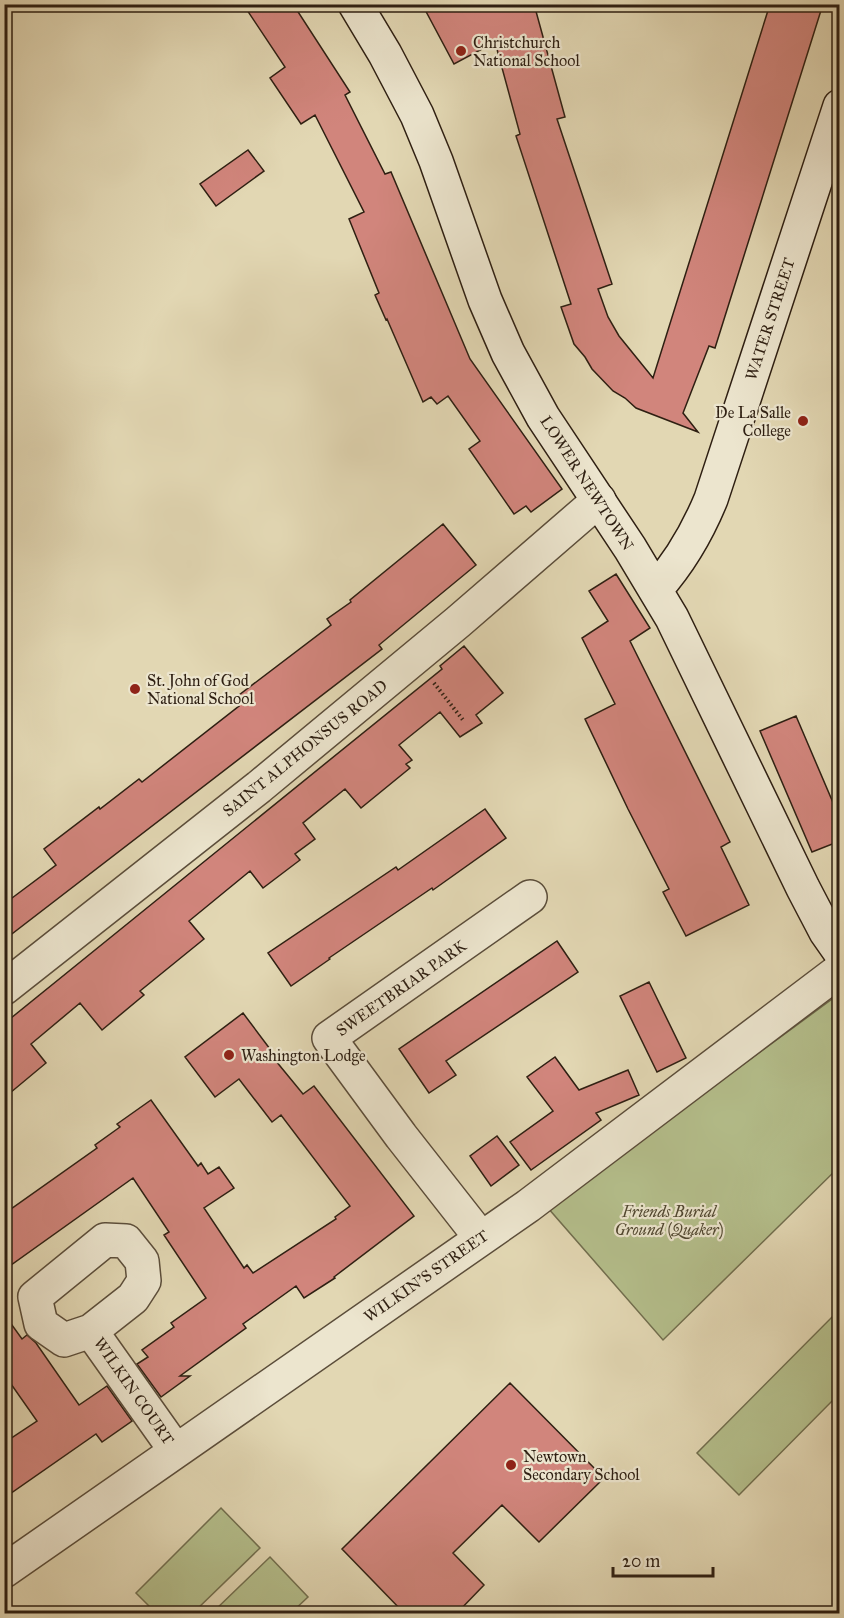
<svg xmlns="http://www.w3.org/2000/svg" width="844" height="1618" viewBox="0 0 844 1618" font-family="'IM FELL Great Primer',serif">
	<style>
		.green { fill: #b4be8b; stroke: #716e4e; stroke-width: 1.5 }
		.building { fill: #d1857c; stroke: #2e1f12; stroke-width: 1.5 }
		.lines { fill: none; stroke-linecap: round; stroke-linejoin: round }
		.street-casing { stroke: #5b4d3a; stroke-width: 36 }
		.secondary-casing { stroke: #2e1f12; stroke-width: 36 }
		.path { stroke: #2e1f12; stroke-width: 4; stroke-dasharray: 1.5 3; stroke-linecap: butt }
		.street { stroke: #ece5ce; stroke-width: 33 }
		.secondary { stroke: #ece5ce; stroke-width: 33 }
		.poi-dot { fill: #8f2418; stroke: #ece5ce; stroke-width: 2 }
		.labels { text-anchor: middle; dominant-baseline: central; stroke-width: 4.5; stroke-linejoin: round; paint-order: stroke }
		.poi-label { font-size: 16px; fill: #2e1f12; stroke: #ece5ce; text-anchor: start }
		.street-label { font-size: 16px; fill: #2e1f12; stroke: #ece5ce }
		.park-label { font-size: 16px; font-style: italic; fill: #504730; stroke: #ece5ce }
	</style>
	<rect width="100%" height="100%" fill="#e2d7b3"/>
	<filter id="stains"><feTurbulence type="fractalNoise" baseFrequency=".00333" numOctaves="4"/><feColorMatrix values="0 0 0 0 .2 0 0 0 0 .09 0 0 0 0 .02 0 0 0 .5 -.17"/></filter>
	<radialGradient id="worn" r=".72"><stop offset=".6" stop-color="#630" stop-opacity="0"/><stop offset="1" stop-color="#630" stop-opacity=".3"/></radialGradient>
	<!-- green -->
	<path class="green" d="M839 994V1167L663 1340 548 1208Z
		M839 1310V1394L739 1495 697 1453Z
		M221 1508 260 1548 193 1613H156L136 1593Z
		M270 1557 308 1597 291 1613H212Z"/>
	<!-- building -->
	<path class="building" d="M243 4H293L350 92 345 95 385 174 391 172 470 359 562 489 531 512 526 506 514 514 469 449 480 441 448 396 437 404 431 397 423 402 387 319 386 320 375 295 379 293 349 219 364 212 315 115 301 124 270 78 285 67Z
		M422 4H534L565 117 557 119 612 284 598 289 608 317 619 336 653 378 770 4H823L715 348 709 346 683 413 698 432 636 408 625 398 613 391 592 369 585 357 574 344 561 307 571 304 516 136 520 134 495 42 454 64Z
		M248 150 264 171 216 206 200 184Z
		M443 524 476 565 379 645 382 649 4 940V904L56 865 44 849 99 807 100 809 139 779 142 782 239 706 236 702 242 698 239 695 331 625 327 619 351 602 350 600Z
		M616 574 650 628 630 641 730 842 721 847 749 905 686 936 663 892 669 889 628 809 585 719 615 704 582 638 608 621 589 591Z
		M464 646 503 693 476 715 482 723 460 737 440 712 399 745 412 760 406 764 410 768 361 808 345 789 303 823 315 839 295 854 300 860 263 888 250 871 189 921 204 939 140 991 144 995 102 1030 80 1003 31 1044 46 1063 4 1098V1010L11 1018 442 669 440 666Z
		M796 716 840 819V841L812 852 760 731Z
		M485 809 506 838 433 890 432 888 329 958 330 959 291 986 268 953 396 867 398 870Z
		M557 941 578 972 446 1061 456 1075 429 1093 399 1049Z
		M649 982 686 1058 657 1072 620 996Z
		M243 1013 273 1053 271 1055 303 1094 314 1086 414 1216 334 1277 335 1278 304 1298 296 1286 243 1324 246 1328 180 1376H190L161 1397 137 1364 148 1357 142 1350 174 1327 171 1323 206 1298 164 1235 169 1232 133 1178 4 1270V1214L97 1148 95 1145 120 1127 117 1124 151 1100 198 1166 201 1163 208 1174 219 1167 234 1188 204 1208 244 1268 247 1265 253 1273 336 1219 335 1217 350 1206 281 1115 272 1122 239 1079 215 1097 185 1057Z
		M555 1057 579 1090 628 1070 639 1095 596 1113 601 1120 531 1170 510 1142 553 1111 527 1077Z
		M497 1136 519 1165 491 1186 470 1156Z
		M4 1314 22 1339 27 1335 36 1343 79 1405 107 1386 132 1421 102 1442 96 1434 4 1498V1443L37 1421 4 1374Z
		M510 1383 604 1478 539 1542 502 1505 453 1553 484 1585 456 1614H405L342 1549Z"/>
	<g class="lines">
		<!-- street casing -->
		<g class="street-casing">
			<path id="street" d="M4 988 259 787 458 622 599 500
				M481 1238 401 1136 329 1038 530 897
				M91 1331 133 1298 144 1281 142 1261 126 1241 105 1240 35 1297 41 1324 64 1340 91 1331 176 1451
				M4 1571 528 1206 840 970"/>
		</g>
		<!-- secondary casing -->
		<g class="secondary-casing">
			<path id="secondary" d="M355 4 385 54 417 115 436 161 485 300 508 353 543 417 630 548 672 618 803 888 826 932 840 952
				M656 589C680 562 697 533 711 499L840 106"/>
		</g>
		<!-- path -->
		<path class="path" d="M434 683 463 720"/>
		<!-- street -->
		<use href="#street" class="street"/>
		<!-- secondary -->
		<use href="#secondary" class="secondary"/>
	</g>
	<!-- markers -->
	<g class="poi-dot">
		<circle cx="461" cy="51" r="6"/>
		<circle cx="803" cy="421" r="6"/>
		<circle cx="135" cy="689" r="6"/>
		<circle cx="229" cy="1055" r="6"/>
		<circle cx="511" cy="1465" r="6"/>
	</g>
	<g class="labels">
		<!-- poi labels -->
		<g class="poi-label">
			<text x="473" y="42">Christchurch<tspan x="473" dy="18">National School</tspan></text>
			<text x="791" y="412" text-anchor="end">De La Salle<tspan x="791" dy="18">College</tspan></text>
			<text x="147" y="680">St. John of God<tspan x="147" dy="18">National School</tspan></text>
			<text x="241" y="1055">Washington Lodge</text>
			<text x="523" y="1456">Newtown<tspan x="523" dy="18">Secondary School</tspan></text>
		</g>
		<!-- street labels -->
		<g class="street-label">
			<text transform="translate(770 319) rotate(-72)">WATER STREET</text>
			<text transform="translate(587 483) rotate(57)">LOWER NEWTOWN</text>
			<text transform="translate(305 748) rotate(-39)">SAINT ALPHONSUS ROAD</text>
			<text transform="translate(401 988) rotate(-35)">SWEETBRIAR PARK</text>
			<text transform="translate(426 1276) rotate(-35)">WILKIN'S STREET</text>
			<text transform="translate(134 1391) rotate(55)">WILKIN COURT</text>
		</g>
		<!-- park labels -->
		<g class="park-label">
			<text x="669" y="1211">Friends Burial<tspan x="669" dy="18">Ground (Quaker)</tspan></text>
		</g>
	</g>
	<!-- margin -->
	<rect width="844" height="1618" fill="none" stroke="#e2d7b3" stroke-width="24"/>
	<rect x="6" y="6" width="832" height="1606" fill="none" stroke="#2e1f12" stroke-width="3"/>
	<rect x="12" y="12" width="820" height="1594" fill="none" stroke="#2e1f12" stroke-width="1.5"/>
	<!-- scale -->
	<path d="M613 1567v9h100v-9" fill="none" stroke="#2e1f12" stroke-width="3"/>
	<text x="622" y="1567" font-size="18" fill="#2e1f12" stroke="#ece5ce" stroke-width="4.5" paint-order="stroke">20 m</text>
	<rect width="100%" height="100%" filter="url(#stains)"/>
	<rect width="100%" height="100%" fill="url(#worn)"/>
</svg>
